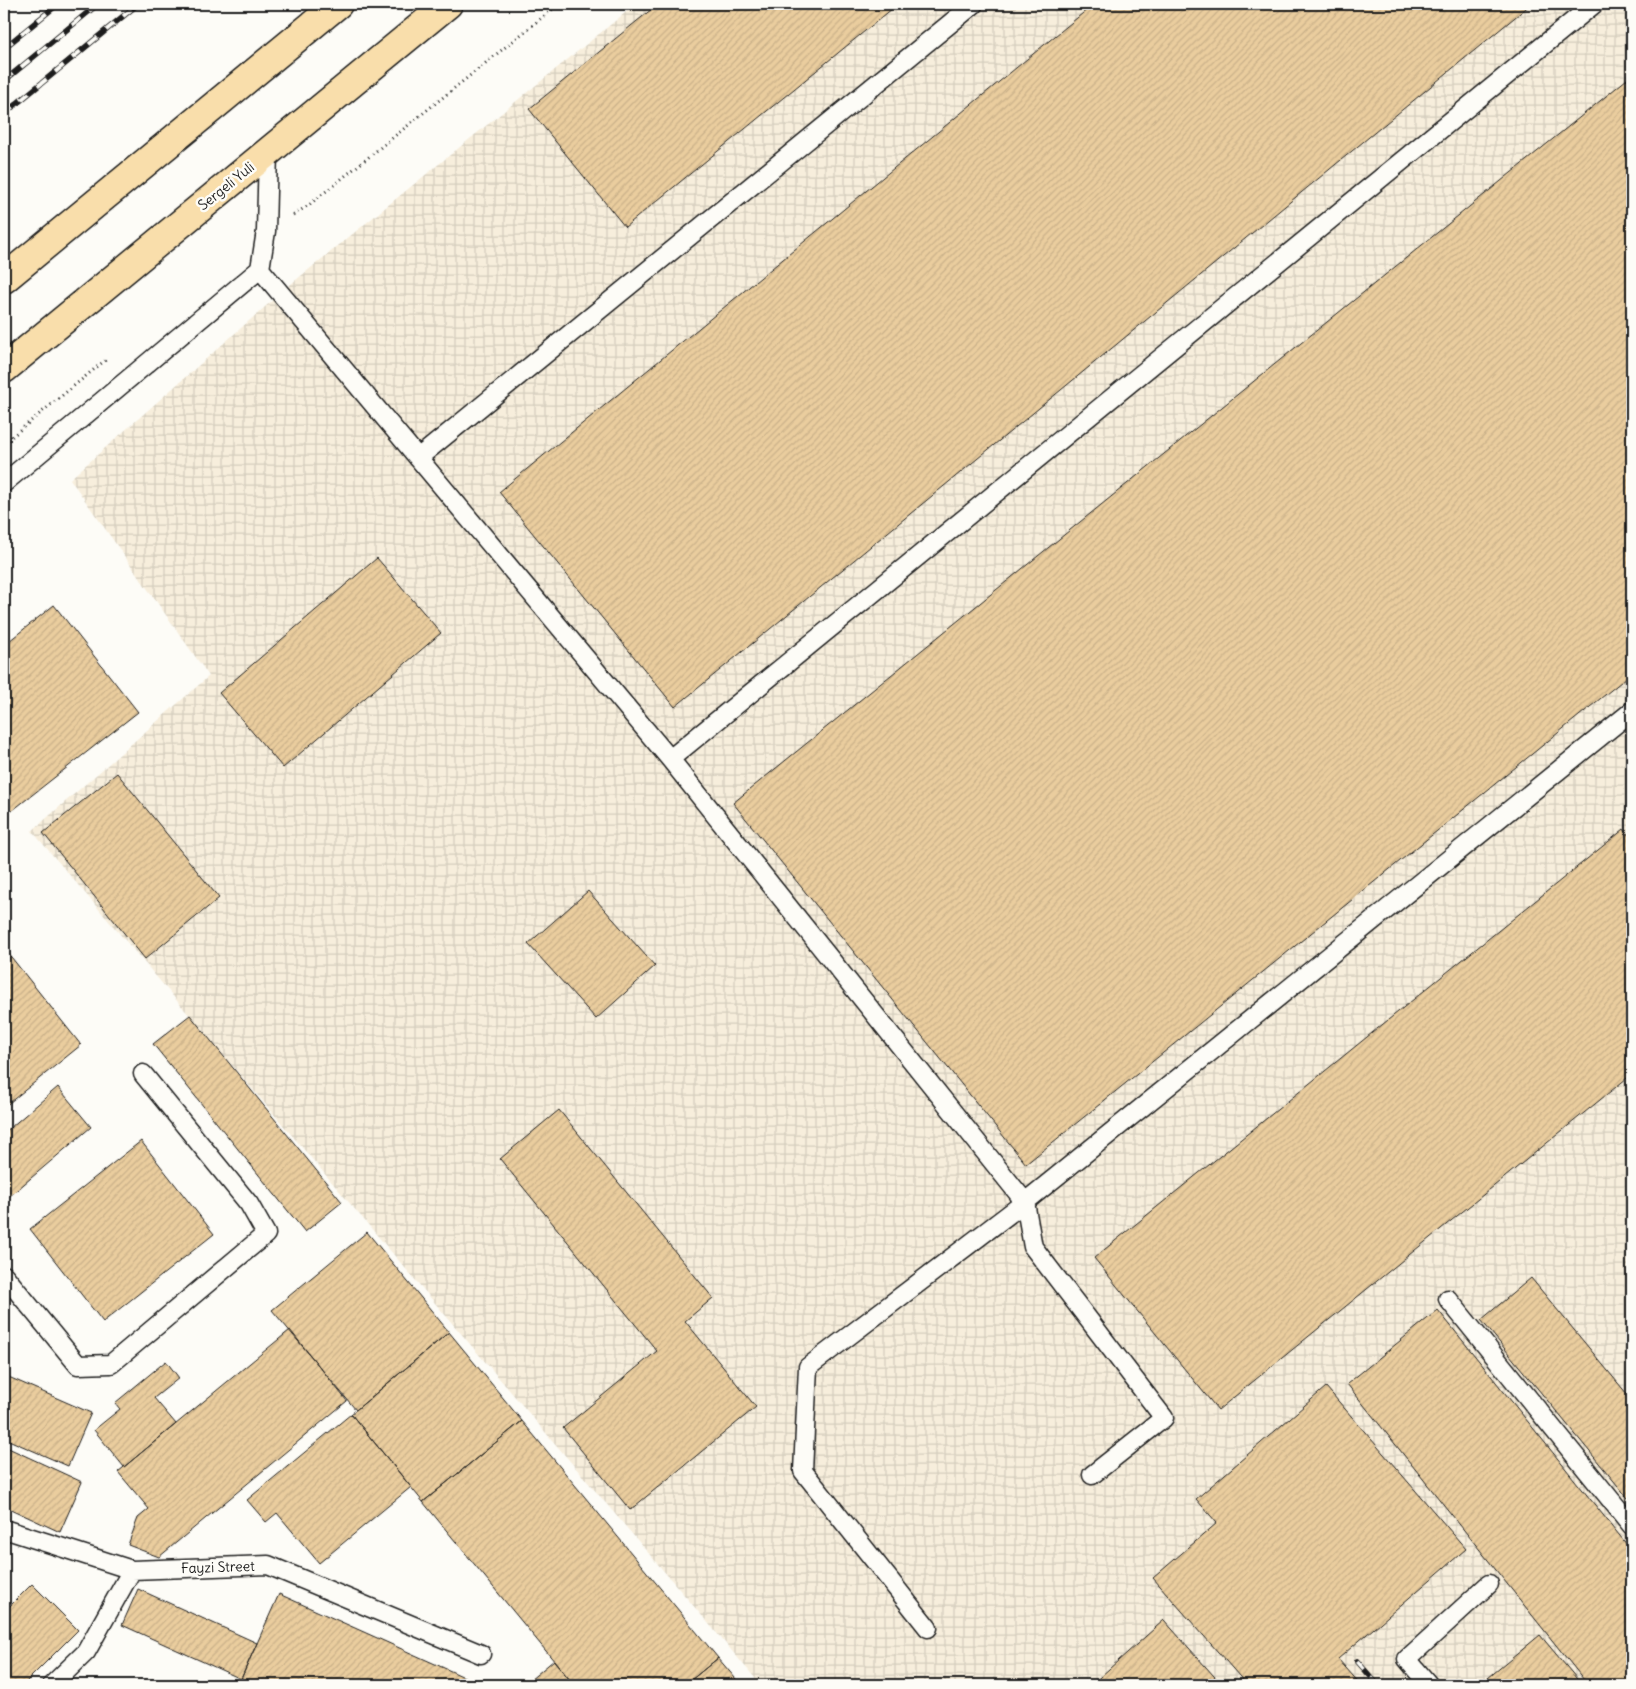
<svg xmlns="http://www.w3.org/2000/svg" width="1636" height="1689" viewBox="0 0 1636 1689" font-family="Delius,sans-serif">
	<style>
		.industrial { fill: url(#industrial-grid) }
		.building { fill: url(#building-hatch); stroke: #1c1c1c }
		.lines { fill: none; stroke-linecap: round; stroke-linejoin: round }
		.service-casing { stroke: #1c1c1c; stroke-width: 21 }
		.primary-casing { stroke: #1c1c1c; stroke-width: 31 }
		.path { stroke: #1c1c1c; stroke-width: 3; stroke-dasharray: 1 4; stroke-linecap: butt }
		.service { stroke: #fdfcf7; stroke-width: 18 }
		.primary { stroke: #f9deab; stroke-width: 28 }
		.rail-casing { stroke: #1c1c1c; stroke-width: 5.5 }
		.rail { stroke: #fdfcf7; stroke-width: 4; stroke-dasharray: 11; stroke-linecap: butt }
		.labels { text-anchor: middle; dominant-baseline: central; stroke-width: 5; stroke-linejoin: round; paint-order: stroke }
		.street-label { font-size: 14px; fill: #1c1c1c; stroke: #fdfcf7 }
	</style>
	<defs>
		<pattern id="industrial-grid" width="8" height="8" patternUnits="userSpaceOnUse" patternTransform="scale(1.25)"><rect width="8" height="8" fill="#f7eedc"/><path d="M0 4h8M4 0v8" fill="none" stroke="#d3ccbc"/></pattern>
		<pattern id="building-hatch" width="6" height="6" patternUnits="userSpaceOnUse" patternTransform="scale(1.25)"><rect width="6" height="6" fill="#eacd9e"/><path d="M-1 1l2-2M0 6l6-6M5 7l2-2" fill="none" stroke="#c8af88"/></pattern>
	</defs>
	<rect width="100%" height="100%" fill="#fdfcf7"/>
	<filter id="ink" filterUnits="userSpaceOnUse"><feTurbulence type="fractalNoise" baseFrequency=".02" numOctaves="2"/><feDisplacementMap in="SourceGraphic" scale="10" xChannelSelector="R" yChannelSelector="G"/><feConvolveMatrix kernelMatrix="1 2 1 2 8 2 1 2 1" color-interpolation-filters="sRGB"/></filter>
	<g filter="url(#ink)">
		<!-- industrial -->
		<path class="industrial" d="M636 4H1632V1685H761L32 831 209 676 70 479 291 284Z"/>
		<!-- building -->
		<path class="building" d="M658 4H898L625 227 529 109Z
			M1094 4H1531L675 707 499 492Z
			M1632 75V673L1026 1164 733 803Z
			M377 558 441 633 283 768 219 693Z
			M54 605 138 712 4 817V645Z
			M117 773 219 898 145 959 43 833Z
			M1624 829 1632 840V1074L1218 1410 1094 1258Z
			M588 891 655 966 596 1019 528 944Z
			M4 948 81 1045 4 1107Z
			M190 1015 342 1202 305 1232 153 1044Z
			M58 1087 91 1127 4 1201V1133Z
			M559 1110 713 1298 685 1321 756 1407 630 1510 563 1428 657 1351 500 1159Z
			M141 1141 214 1234 103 1322 30 1229Z
			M367 1232 449 1332 356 1410 272 1310Z
			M1531 1278 1632 1400V1503L1481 1320Z
			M1438 1310 1632 1551V1685H1588L1347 1384Z
			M290 1330 347 1401 159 1557 128 1545 138 1518 149 1509 118 1472Z
			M449 1332 522 1421 423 1502 351 1414Z
			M166 1361 179 1378 154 1398 176 1424 124 1467 94 1430 120 1409 115 1403Z
			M4 1375 91 1413 68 1466 4 1438Z
			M1326 1387 1466 1549 1338 1659 1361 1685H1247L1153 1578 1217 1523 1196 1499Z
			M351 1414 411 1487 319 1563 277 1513 266 1522 247 1500Z
			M522 1421 718 1658 685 1685H574L423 1502Z
			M4 1446 82 1482 60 1532 4 1506Z
			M32 1584 78 1630 23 1685H4V1612Z
			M138 1589 257 1643 241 1679 122 1625Z
			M279 1594 482 1685H256L241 1679Z
			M1164 1620 1222 1685H1091Z
			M1540 1635 1582 1685H1494L1488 1678Z
			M718 1658 741 1685H685Z
			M554 1660 574 1685H524Z"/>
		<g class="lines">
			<!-- service casing -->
			<g class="service-casing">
				<path id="service" d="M260 269 670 759 1025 1202 1632 711
					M418 458 974 4
					M4 483 260 269 266 231 268 151
					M670 759 1594 4
					M4 1275 78 1365 111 1364 266 1234 249 1204 143 1074
					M1448 1299 1632 1526
					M4 1529 132 1570 268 1565 481 1654
					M928 1628 803 1471 808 1367 1025 1202 1033 1247 1164 1418 1092 1475
					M52 1685 86 1652 132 1570
					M1429 1685 1407 1659 1489 1584"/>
			</g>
			<!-- primary casing -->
			<g class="primary-casing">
				<path id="primary" d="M4 279 338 4
					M4 369 448 4"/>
			</g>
			<!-- path -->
			<path class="path" d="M293 215 309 205 559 4
				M4 443 108 358"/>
			<!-- service -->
			<use href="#service" class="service"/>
			<!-- primary -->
			<use href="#primary" class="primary"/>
			<!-- rail casing -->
			<g class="rail-casing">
				<path id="rail" d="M4 48 58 4
					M4 81 98 4
					M4 114 138 4
					M1357 1661 1378 1685"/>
			</g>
			<!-- rail -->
			<use href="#rail" class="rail"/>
		</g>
	</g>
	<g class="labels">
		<!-- street labels -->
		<g class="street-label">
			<text transform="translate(226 186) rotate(-39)">Sergeli Yuli</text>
			<text transform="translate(218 1567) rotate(-2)">Fayzi Street</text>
		</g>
	</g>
	<!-- margin -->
	<rect width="1636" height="1689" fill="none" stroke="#fdfcf7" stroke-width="20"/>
	<rect x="10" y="10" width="1616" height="1669" fill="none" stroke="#1c1c1c" stroke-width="2" filter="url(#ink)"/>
</svg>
